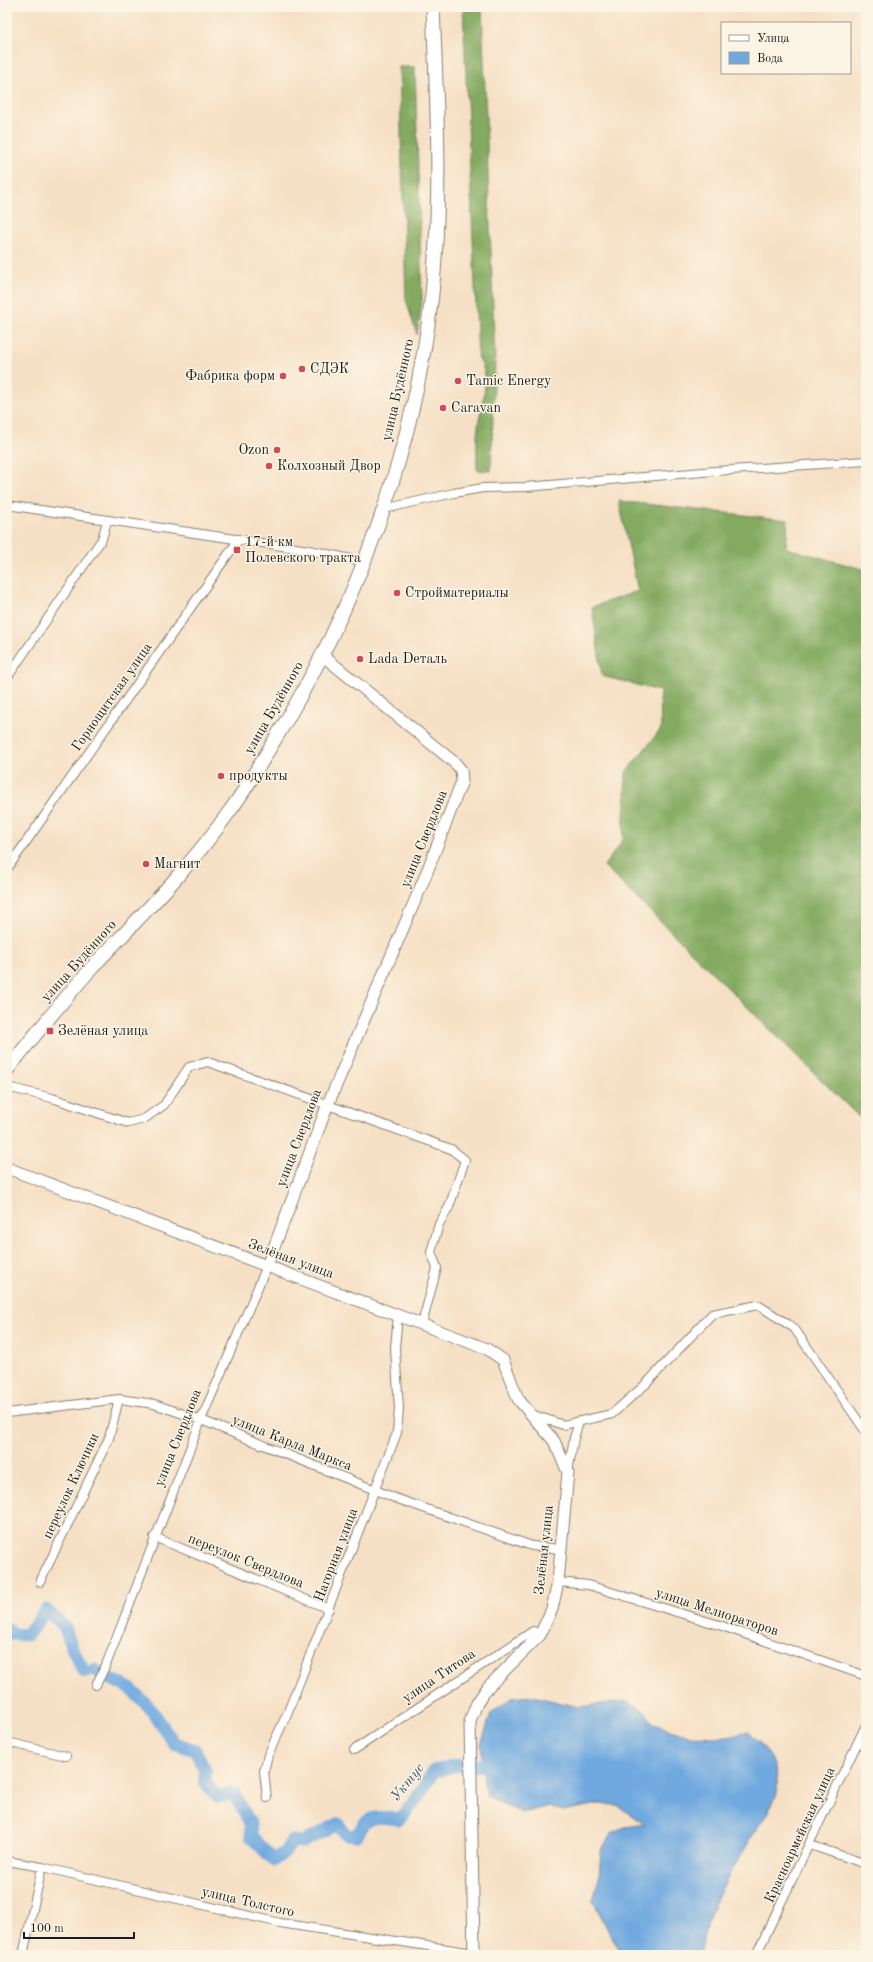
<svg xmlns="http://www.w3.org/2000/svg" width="873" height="1962" viewBox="0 0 873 1962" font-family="'Old Standard TT',serif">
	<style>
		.forest { fill: #83aa60; stroke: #50633e }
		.water { fill: #6fa9df; stroke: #46627e }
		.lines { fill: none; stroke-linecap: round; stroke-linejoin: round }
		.river { stroke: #6fa9df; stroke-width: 13 }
		.street-casing { stroke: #897e70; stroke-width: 10 }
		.secondary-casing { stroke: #897e70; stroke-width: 13 }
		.primary-casing { stroke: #897e70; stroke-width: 15 }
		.street { stroke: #fff; stroke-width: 8 }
		.secondary { stroke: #fff; stroke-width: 11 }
		.primary { stroke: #fff; stroke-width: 13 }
		.poi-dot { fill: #d1495b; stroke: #fcf5e5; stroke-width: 1.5 }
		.labels { text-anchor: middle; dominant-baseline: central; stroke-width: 3; stroke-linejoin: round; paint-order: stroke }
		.poi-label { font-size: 14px; fill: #1c1c1c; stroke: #fcf5e5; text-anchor: start }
		.street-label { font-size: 14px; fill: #1c1c1c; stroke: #fcf5e5 }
		.water-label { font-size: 15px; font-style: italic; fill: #415b74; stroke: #fcf5e5 }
	</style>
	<rect width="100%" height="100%" fill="#fcf5e5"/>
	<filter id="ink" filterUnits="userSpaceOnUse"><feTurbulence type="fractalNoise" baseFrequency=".025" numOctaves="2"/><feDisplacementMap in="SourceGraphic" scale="8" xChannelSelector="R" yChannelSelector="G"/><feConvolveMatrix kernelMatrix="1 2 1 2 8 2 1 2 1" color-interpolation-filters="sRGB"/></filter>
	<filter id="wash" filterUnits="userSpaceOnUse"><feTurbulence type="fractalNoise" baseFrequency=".012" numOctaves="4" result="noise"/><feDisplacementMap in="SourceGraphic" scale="16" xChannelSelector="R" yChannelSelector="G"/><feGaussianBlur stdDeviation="0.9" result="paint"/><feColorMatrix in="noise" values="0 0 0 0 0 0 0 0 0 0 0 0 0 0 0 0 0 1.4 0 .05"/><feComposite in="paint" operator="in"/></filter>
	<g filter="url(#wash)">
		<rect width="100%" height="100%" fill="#f6e0c5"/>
		<!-- forest -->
		<path class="forest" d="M463 7H482L495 363 491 471 477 470C477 456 476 440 478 426 481 404 492 377 478 357Z
			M399 67H415L422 299 417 335 406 300Z
			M619 501 788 520 786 548 866 570V1124L604 866 623 840 626 772 661 729 660 691 602 676 592 607 638 591Z"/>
		<!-- water -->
		<path class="water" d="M533 1696 579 1707 625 1701 644 1711 654 1724 688 1736 727 1737 749 1732C769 1751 779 1764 777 1793 776 1801 764 1818 759 1825 736 1865 704 1908 701 1955H622L593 1901 599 1877 601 1851 611 1834 626 1827 644 1824 617 1805 599 1804 563 1811 550 1806 522 1813 485 1795 481 1744 491 1714 511 1698Z"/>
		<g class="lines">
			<!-- river -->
			<path class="river" d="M7 1628 12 1634 27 1635 46 1610 64 1626 72 1648 83 1670 86 1672
				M95 1670 132 1690 151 1709 174 1743 195 1750 205 1770V1782L217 1797 234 1794 250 1823 251 1837 274 1860 285 1852 292 1841 303 1842 338 1824 346 1835 357 1836C368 1813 376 1817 399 1819L414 1803 434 1771 457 1765 498 1766"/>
		</g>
	</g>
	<g filter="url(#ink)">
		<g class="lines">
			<!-- street casing -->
			<g class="street-casing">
				<path id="street" d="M7 505 309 550 365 562
					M384 509 454 493 483 488 526 487 715 471 866 461
					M7 678 102 539 107 521
					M7 869 239 539
					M7 1087 52 1098 128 1123 144 1119 164 1105 189 1067 208 1062 451 1149 465 1160 449 1207 439 1224 431 1252 437 1268 422 1324
					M7 1413 119 1399 154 1404 201 1420 395 1498 532 1546 560 1549
					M534 1415 563 1425 612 1414 646 1384 712 1314 758 1305 794 1328 866 1432
					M568 1472 574 1438 579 1422
					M154 1537 329 1609
					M40 1582 109 1438 119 1399
					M558 1582 588 1585 719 1625 866 1676
					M96 1685 106 1665 201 1420 267 1266
					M7 1742 66 1756
					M354 1750 533 1631 540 1635
					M267 1798 264 1771 268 1755 287 1714 397 1433 399 1408 395 1348 398 1315
					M810 1845 866 1864
					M7 1861 42 1867 280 1923 486 1955
					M23 1955 42 1867
					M756 1955 866 1725"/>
			</g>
			<!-- secondary casing -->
			<g class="secondary-casing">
				<path id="secondary" d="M7 1168 487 1349 503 1360 518 1399 554 1441 568 1472 558 1582 552 1609 540 1635 488 1687 477 1703 470 1721 474 1955
					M267 1266 328 1104 425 877 462 781 461 770 455 763 322 655"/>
			</g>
			<!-- primary casing -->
			<g class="primary-casing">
				<path id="primary" d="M7 1070C37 1032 67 995 99 960 145 912 191 866 229 812 245 791 258 768 271 746 356 609 414 455 432 294 442 199 437 102 433 7"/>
			</g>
			<!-- street -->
			<use href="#street" class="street"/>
			<!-- secondary -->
			<use href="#secondary" class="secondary"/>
			<!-- primary -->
			<use href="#primary" class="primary"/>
		</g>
	</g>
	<!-- markers -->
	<g class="poi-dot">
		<circle cx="302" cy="369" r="4"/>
		<circle cx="283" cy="376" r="4"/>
		<circle cx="458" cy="381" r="4"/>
		<circle cx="443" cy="408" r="4"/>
		<circle cx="277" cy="450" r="4"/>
		<circle cx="269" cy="466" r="4"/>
		<rect x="233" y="546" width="8" height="8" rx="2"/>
		<circle cx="397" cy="593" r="4"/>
		<circle cx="360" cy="659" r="4"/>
		<circle cx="221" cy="776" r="4"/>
		<circle cx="146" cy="864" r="4"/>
		<rect x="46" y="1027" width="8" height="8" rx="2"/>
	</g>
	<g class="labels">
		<!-- poi labels -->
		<g class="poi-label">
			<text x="310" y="369">СДЭК</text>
			<text x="275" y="376" text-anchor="end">Фабрика форм</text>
			<text x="466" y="381">Tamic Еnergy</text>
			<text x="451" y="408">Caravan</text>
			<text x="269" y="450" text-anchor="end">Ozon</text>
			<text x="277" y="466">Колхозный Двор</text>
			<text x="245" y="542">17-й км<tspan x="245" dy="16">Полевского тракта</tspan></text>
			<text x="405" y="593">Стройматериалы</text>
			<text x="368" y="659">Lada Dеталь</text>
			<text x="229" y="776">продукты</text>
			<text x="154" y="864">Магнит</text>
			<text x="58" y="1031">Зелёная улица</text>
		</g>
		<!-- street labels -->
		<g class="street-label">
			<text transform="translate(398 390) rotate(-77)">улица Будённого</text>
			<text transform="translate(112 697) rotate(-55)">Горнощитская улица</text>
			<text transform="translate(274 708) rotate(-60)">улица Будённого</text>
			<text transform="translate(424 839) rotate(-68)">улица Свердлова</text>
			<text transform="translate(79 961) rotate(-48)">улица Будённого</text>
			<text transform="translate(299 1138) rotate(-69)">улица Свердлова</text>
			<text transform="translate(291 1259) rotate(20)">Зелёная улица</text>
			<text transform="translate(178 1438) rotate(-68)">улица Свердлова</text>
			<text transform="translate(292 1443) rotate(22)">улица Карла Маркса</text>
			<text transform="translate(71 1486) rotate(-65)">переулок Ключики</text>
			<text transform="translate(544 1550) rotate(-84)">Зелёная улица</text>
			<text transform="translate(336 1555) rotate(-69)">Нагорная улица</text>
			<text transform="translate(246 1561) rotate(22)">переулок Свердлова</text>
			<text transform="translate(717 1612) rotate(18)">улица Мелиораторов</text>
			<text transform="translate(439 1676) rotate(-34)">улица Титова</text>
			<text transform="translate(800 1835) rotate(-65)">Красноармейская улица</text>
			<text transform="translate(248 1902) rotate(13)">улица Толстого</text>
		</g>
		<!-- water labels -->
		<g class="water-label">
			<text transform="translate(408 1783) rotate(-51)">Уктус</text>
		</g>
	</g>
	<!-- margin -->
	<rect width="873" height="1962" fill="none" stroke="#fcf5e5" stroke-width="24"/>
	<!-- legend -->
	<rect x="721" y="22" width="130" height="52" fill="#fcf5e5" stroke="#a29e95"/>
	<rect x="729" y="35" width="20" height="6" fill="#ffffff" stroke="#a29e95"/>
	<text x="757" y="42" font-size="12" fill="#1c1c1c">Улица</text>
	<rect x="729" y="52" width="20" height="12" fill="#6fa9df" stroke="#a29e95"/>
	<text x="757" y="62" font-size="12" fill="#1c1c1c">Вода</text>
	<!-- scale -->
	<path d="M24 1932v6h110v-6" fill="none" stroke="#1c1c1c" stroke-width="2"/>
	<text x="30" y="1932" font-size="12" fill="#1c1c1c" stroke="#fcf5e5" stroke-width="3" paint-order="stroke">100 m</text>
</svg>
